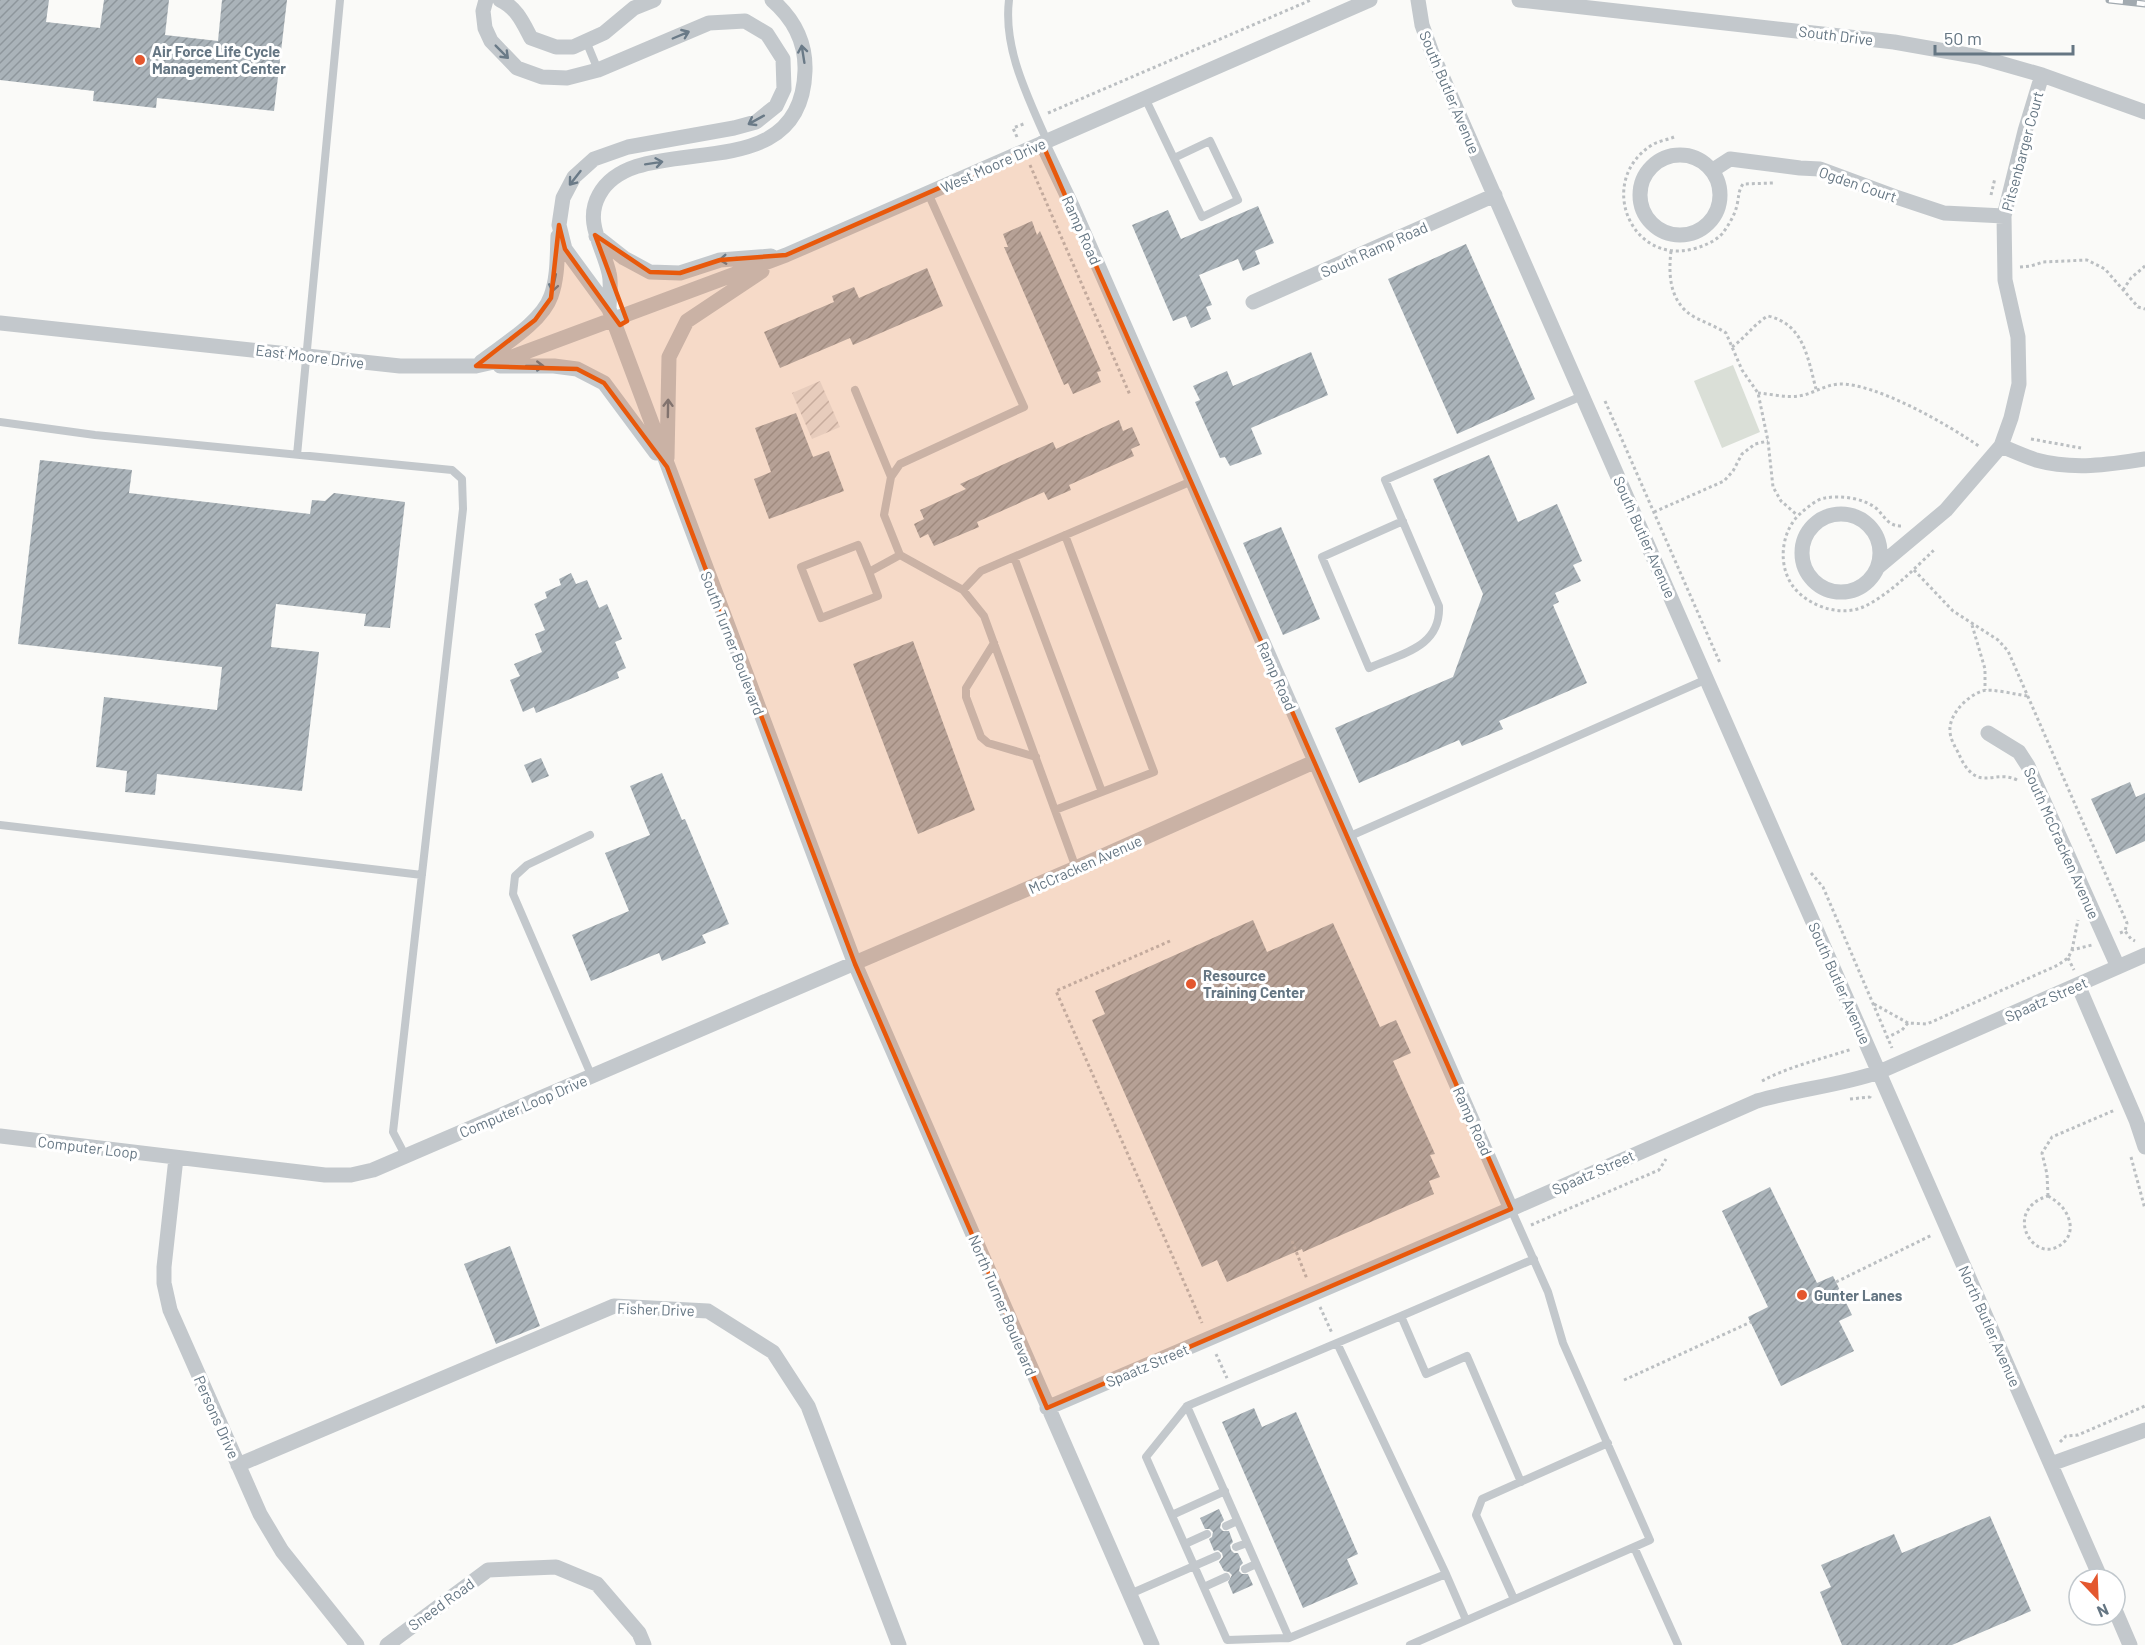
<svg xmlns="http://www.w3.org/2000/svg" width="2145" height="1645" viewBox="0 0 2145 1645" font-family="Barlow,sans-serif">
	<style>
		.industrial { fill: url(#industrial-furrows) }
		.garden { fill: #dadfd7 }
		.building { fill: url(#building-hatch) }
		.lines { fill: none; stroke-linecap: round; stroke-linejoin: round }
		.path { stroke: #bbbfc2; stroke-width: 3; stroke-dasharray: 3 3; stroke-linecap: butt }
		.service { stroke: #c3c8cc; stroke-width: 8 }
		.minor { stroke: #c3c8cc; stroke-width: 15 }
		.rail-casing { stroke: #a2aab0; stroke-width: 7 }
		.rail { stroke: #fff; stroke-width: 4.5; stroke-dasharray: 14; stroke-linecap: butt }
		.oneway { stroke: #6a7a87 }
		.marked { fill: #e8590c; fill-opacity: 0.2; stroke: #e8590c; stroke-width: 4.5; stroke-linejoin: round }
		.poi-dot { fill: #e4572e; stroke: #fff; stroke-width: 2 }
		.labels { text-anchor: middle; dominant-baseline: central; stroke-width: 6; stroke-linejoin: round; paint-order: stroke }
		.street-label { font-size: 15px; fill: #657683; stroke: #fff }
		.poi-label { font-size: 15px; font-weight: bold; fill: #657683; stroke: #fff; text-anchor: start }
	</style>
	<defs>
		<pattern id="industrial-furrows" width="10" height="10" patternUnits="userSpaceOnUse" patternTransform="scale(1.5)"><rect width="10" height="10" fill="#e8e9e9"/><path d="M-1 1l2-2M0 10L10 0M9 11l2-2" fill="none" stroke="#c0c1c2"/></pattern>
		<pattern id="building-hatch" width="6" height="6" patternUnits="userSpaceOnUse" patternTransform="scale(1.5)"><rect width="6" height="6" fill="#aab3b9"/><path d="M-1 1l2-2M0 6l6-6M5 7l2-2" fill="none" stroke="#8e969c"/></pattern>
	</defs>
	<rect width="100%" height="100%" fill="#fafaf8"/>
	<!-- industrial -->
	<path class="industrial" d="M820 381 840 427 812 439 792 393Z"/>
	<!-- garden -->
	<path class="garden" d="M1733 365 1760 432 1722 448 1694 381Z"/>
	<!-- building -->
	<path class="building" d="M0 0H49L46 22 100 28 104 0H169L165 35 218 41 222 0H287L274 111 157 98 156 108 93 101 94 91 0 80Z
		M1258 206 1274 243 1255 251 1260 264 1243 271 1238 259 1199 275 1212 305 1206 307 1211 319 1191 328 1186 316 1173 321 1132 225 1168 210 1181 239Z
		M1032 221 1037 235 1040 231 1101 371 1097 372 1101 382 1073 394 1068 383 1064 385 1004 247H1008L1003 234Z
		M1466 244 1535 399 1457 434 1388 279Z
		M927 268 943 306 853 345 850 338 780 368 764 332 834 302 832 296 854 287 859 298Z
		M1311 352 1328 395 1251 428 1262 454 1230 466 1225 457 1220 458 1195 402 1200 400 1193 386 1227 371 1233 386Z
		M796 413 813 457 829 451 844 491 769 519 754 479 771 472 755 428Z
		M1119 420 1123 431 1132 427 1140 445 1131 449 1134 456 1069 485 1071 490 1048 500 1044 492 977 522 979 527 934 546 928 534 920 538 914 524 924 519 920 510 966 489 960 484 1053 442 1056 449Z
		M1489 455 1518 522 1557 504 1582 561 1573 565 1581 581 1555 593 1559 602 1553 605 1587 683 1499 721 1503 729 1462 746 1459 740 1359 783 1335 728 1453 677 1483 594 1433 479Z
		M40 460 132 470 129 493 310 514 312 500 325 501 334 493 405 502 390 628 364 626 366 614 276 604 271 647 319 652 302 791 157 774 155 795 125 792 127 771 96 767 104 697 217 710 222 667 18 644Z
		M1281 527 1320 619 1283 635 1243 543Z
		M571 573 576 584 587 580 599 608 607 604 622 639 615 642 626 668 617 672 619 678 568 700 536 713 534 707 523 712 510 680 520 676 514 664 542 652 535 634 545 630 534 604 547 598 545 592 561 585 559 579Z
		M913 641 975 810 918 834 853 664Z
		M541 758 549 776 532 783 524 765Z
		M662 773 682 820 685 819 729 924 702 935 706 943 662 961 659 953 591 981 572 935 629 911 605 853 650 835 630 786Z
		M2130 782 2136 797 2145 793V841L2116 854 2091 799Z
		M1253 920 1267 952 1333 923 1380 1027 1396 1020 1411 1053 1393 1061 1435 1154 1430 1155 1440 1177 1429 1181 1434 1194 1303 1252 1302 1249 1227 1282 1217 1260 1202 1267 1092 1020 1105 1014 1095 991Z
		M1770 1187 1817 1283 1833 1276 1852 1315 1839 1321 1854 1351 1781 1386 1748 1317 1768 1307 1722 1211Z
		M510 1246 540 1326 496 1344 464 1264Z
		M1254 1408 1262 1427 1296 1412 1358 1554 1347 1559 1358 1584 1303 1608 1222 1422Z
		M1219 1509 1224 1520 1221 1523 1220 1528 1223 1531H1229L1233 1542 1230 1545 1231 1550 1234 1553H1238L1243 1563 1240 1566 1239 1571 1242 1574H1248L1253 1585 1233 1594 1228 1582 1232 1575 1229 1572 1224 1571 1219 1562 1223 1557 1222 1553 1218 1550 1214 1551 1209 1539 1212 1537 1213 1532 1210 1529H1205L1200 1518Z
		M1990 1516 2031 1611 1952 1645H1842L1820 1592 1831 1587 1821 1565 1894 1534 1902 1553Z"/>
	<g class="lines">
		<!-- path -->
		<path class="path" d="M1048 113 1311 0
			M1017 137 1013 128 1026 123
			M1674 137C1667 140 1658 141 1652 145 1596 180 1630 265 1693 249 1704 246 1714 242 1722 234 1728 226 1735 215 1737 205 1739 197 1738 191 1743 184L1773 183
			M1030 165 1130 395
			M1991 195 1995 178
			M1671 251C1668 277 1670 304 1696 318 1706 323 1717 327 1726 333L1742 370 1758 393 1768 441 1773 487 1781 501 1797 515
			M2020 267 2031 266 2043 262 2087 260 2105 269 2138 307 2145 309
			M2123 290 2131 278 2145 266
			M1732 347C1745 338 1754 324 1768 316 1804 324 1808 359 1816 389
			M1758 393C1771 394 1787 398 1799 396 1813 394 1824 385 1839 384 1876 383 1949 425 1980 447
			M1605 401 1720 663
			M2031 439 2081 448
			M1654 512 1724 481 1733 471 1742 454 1755 444 1768 441
			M1901 526C1888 526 1885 517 1877 509 1864 498 1841 495 1825 498 1817 499 1808 507 1802 512 1779 531 1776 572 1799 593 1815 608 1842 616 1863 607 1888 596 1914 569 1934 550
			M1914 570 1953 611 1998 640 2008 651 2127 923 2125 931
			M1972 625 1985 669V690
			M2017 780C2001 772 1988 782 1976 776 1968 772 1962 762 1959 754 1955 747 1949 737 1950 728 1951 712 1968 696 1982 691 1992 688 2017 695 2028 696
			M1811 873 1823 887 1892 1048
			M2120 933 2125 931 2131 939 2135 941
			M1170 941 1056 991 1202 1323
			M2072 950 2078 920
			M2068 958 2074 970
			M1874 1004 1908 1023
			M1886 1038 1902 1030 1908 1023 1927 1024 2058 965 2068 958 2072 950 2092 945
			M1762 1081C1790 1066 1822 1059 1852 1049
			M1850 1099 1870 1097 1871 1094
			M2131 1157 2145 1209
			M2048 1196 2047 1174 2042 1153 2052 1137 2115 1110
			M2048 1196C2059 1202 2068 1211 2070 1224 2071 1230 2069 1237 2065 1241 2037 1271 1999 1211 2048 1196Z
			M1531 1225 1659 1170 1666 1159
			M1292 1241 1307 1279
			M1836 1282 1932 1235
			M1320 1307 1332 1333
			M1216 1354 1227 1378
			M1624 1380 1751 1322
			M2060 1442 2066 1436 2078 1435 2145 1406"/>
		<!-- service -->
		<path class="service" d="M1009 0C1003 49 1028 97 1047 141
			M586 41 598 70
			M1145 98 1202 217 1238 200 1210 141 1174 158
			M928 193 1024 407 900 464 891 477 884 515 900 555 963 590 984 616 1076 868
			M855 390 891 477
			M0 422 95 435 452 470 462 479 463 509 393 1132 406 1157
			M297 455 340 0
			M1403 521 1322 557 1369 668C1400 654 1441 648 1439 606L1385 480 1582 396
			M1014 557 1102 792
			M869 572 878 596 821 618 801 567 858 545 869 572 900 555
			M963 590 981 571 1192 481
			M994 643 966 688V697L981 737 988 743 1036 757
			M1055 810 1154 772 1065 535
			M0 825 422 875
			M590 835 527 865 515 876 513 894 592 1077
			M1348 837 1707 679
			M1401 1316 1187 1406 1146 1457 1227 1640 1289 1638 1446 1574 1466 1620
			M1337 1343 1446 1574
			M1187 1406 1289 1638
			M1521 1482 1467 1356 1426 1374 1401 1316 1534 1259
			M1172 1515 1225 1491
			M1226 1526 1237 1521
			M1185 1544 1207 1534
			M1236 1547 1247 1543
			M1634 1547 1678 1645
			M1245 1569 1256 1564
			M1204 1587 1226 1577
			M1130 1594 1217 1556
			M1514 1599 1476 1515 1482 1499 1608 1443
			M1410 1645 1650 1540 1563 1343 1548 1292 1511 1209"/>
		<!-- minor -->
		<path class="minor" d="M486 0 483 11 485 28 491 41 517 68 542 77 567 78 598 70 709 23 745 21 767 34 783 59 784 89 776 106 756 122 734 128 628 147 594 159 574 177 563 198 559 225 565 249 609 309 855 964 1152 1645
			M500 0C517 8 523 23 531 38L556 47H573L604 33 634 8 654 0
			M1418 0 1422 25 1432 53 2101 1579
			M1519 0 1894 42 1979 57 2042 75 2145 112
			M1042 143 1073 208 1511 1209
			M1640 195a40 40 0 1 1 80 0a40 40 0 1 1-80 0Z
			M1713 170 1730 159 1800 168 1820 169 1893 196 1944 213 2004 216
			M596 236 624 258 650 272 680 273 720 260 771 256
			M1253 302 1495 195
			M609 309C609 298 612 284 609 273 603 246 584 222 599 195 636 125 801 196 805 71 806 42 794 19 772 0
			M0 323 400 366H476L507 359 786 255 1370 0
			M481 362C503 345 542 322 551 296 558 277 557 255 558 236
			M500 366H554L577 369 604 383 656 453
			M2001 446C2013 451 2024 456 2036 460 2072 470 2109 465 2145 459
			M667 458 669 357 687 321 762 271
			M1802 553a39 39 0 1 1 78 0a39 39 0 1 1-78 0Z
			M1878 567 1946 510 2001 446 2011 418 2019 384 2018 337 2005 280 2004 216 2025 131 2042 75
			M1988 733 2019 752 2028 766 2118 967
			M2078 985 2136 1120 2145 1147
			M0 1136 325 1175H351L373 1170 1076 868 1314 762
			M176 1158 164 1267V1283L170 1310 260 1514 282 1551 357 1645
			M1047 1408 1511 1209 1757 1101C1797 1089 1839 1086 1879 1072L2145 955
			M2051 1464 2145 1430
			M238 1465 614 1306 708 1311 773 1352 808 1406 899 1645
			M2115 1610 2130 1645
			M387 1645 488 1570 556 1567 597 1584 639 1633 644 1645"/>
		<!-- rail casing -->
		<g class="rail-casing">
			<path id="rail" d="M2109 0 2145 4"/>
		</g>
		<!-- rail -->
		<use href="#rail" class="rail"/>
	</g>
	<!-- one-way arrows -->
	<defs><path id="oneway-shaft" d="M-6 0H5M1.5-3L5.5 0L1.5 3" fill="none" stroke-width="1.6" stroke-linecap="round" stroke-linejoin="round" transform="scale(1.5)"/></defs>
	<g class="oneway">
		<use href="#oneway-shaft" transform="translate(681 35) rotate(-23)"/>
		<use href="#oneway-shaft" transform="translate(502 52) rotate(45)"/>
		<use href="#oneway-shaft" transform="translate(803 54) rotate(-99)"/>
		<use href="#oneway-shaft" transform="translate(756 120) rotate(151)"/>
		<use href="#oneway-shaft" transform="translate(654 163) rotate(-9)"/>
		<use href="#oneway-shaft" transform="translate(575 178) rotate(128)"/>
		<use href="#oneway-shaft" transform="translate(728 259) rotate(174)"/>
		<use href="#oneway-shaft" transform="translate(554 283) rotate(102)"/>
		<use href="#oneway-shaft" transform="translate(535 366)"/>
		<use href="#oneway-shaft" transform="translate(668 408) rotate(-89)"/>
	</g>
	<!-- marked area -->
	<path class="marked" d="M1042 143 1511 1209 1047 1408 855 964 667 467 604 383 577 369 476 366 535 320 551 298 559 225 565 249 620 325 627 321 595 235 650 272 680 273 720 260 786 255Z"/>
	<!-- markers -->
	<g class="poi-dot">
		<circle cx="140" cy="60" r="6"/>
		<circle cx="1191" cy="984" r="6"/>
		<circle cx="1802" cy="1295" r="6"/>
	</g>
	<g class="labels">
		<!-- street labels -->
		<g class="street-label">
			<text transform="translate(1836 35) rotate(7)">South Drive</text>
			<text transform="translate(1450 92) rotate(67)">South Butler Avenue</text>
			<text transform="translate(2022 151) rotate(-75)">Pitsenbarger Court</text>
			<text transform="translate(993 165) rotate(-24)">West Moore Drive</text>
			<text transform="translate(1858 184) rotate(19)">Ogden Court</text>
			<text transform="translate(1082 230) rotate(66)">Ramp Road</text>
			<text transform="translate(1374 249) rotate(-24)">South Ramp Road</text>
			<text transform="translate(310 356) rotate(7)">East Moore Drive</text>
			<text transform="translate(1645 537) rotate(66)">South Butler Avenue</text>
			<text transform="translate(733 643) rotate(69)">South Turner Boulevard</text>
			<text transform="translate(1277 676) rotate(66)">Ramp Road</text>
			<text transform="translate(2062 843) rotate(66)">South McCracken Avenue</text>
			<text transform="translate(1085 864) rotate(-24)">McCracken Avenue</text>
			<text transform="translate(1840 983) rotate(66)">South Butler Avenue</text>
			<text transform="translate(2046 999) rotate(-24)">Spaatz Street</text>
			<text transform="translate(523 1106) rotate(-23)">Computer Loop Drive</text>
			<text transform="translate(1473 1121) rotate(66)">Ramp Road</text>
			<text transform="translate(88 1147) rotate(7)">Computer Loop</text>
			<text transform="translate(1593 1172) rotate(-24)">Spaatz Street</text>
			<text transform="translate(1003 1305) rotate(67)">North Turner Boulevard</text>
			<text transform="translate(656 1309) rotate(2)">Fisher Drive</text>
			<text transform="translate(1990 1326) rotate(66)">North Butler Avenue</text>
			<text transform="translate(1147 1365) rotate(-23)">Spaatz Street</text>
			<text transform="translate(217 1417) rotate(66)">Persons Drive</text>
			<text transform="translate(441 1604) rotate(-36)">Sneed Road</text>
		</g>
		<!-- poi labels -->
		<g class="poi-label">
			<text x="152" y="51">Air Force Life Cycle<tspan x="152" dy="17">Management Center</tspan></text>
			<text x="1203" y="975">Resource<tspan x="1203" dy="17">Training Center</tspan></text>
			<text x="1814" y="1295">Gunter Lanes</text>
		</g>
	</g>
	<!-- north arrow -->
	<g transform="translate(2097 1597) rotate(157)"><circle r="28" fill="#ffffff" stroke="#c1c8cd" stroke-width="1.5"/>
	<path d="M0-4.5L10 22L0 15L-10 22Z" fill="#e4572e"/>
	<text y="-9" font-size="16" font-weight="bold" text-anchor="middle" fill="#657683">N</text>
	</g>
	<!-- scale -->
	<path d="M1935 45v9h138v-9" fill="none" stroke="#657683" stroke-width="3"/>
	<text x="1944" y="45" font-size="18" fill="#657683" stroke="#ffffff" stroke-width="4.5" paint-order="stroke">50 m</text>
</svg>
